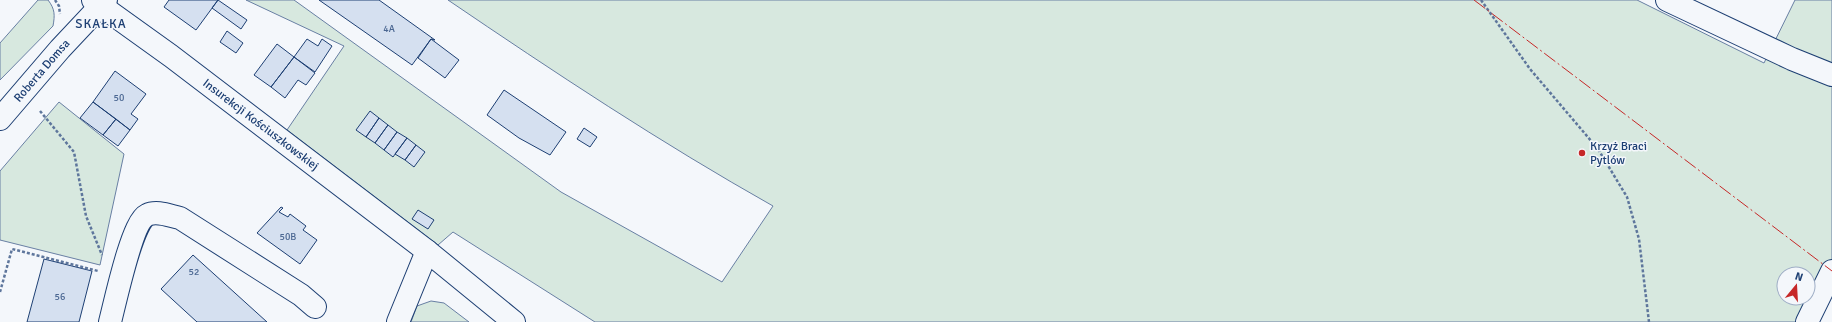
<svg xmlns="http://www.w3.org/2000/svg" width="1832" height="322" viewBox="0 0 1832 322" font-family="Signika,sans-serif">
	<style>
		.green { fill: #d7e8df; stroke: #687fa3; fill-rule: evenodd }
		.building { fill: #d5e0f0; stroke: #1d3f73 }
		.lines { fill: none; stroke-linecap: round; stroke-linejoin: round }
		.street-casing { stroke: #1d3f73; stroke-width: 24 }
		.secondary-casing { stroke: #1d3f73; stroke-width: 24 }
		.path { stroke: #5e769c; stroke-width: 2.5; stroke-dasharray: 3 2; stroke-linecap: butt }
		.street { stroke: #f4f7fb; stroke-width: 22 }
		.secondary { stroke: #f4f7fb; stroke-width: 22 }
		.power { stroke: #c62828; stroke-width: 1; stroke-dasharray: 14 3 2 3; stroke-linecap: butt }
		.poi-dot { fill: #c62828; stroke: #f4f7fb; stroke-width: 1.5 }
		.labels { text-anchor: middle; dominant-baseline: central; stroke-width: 3; stroke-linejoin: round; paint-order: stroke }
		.number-label { font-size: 10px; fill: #4b6792 }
		.street-label { font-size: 12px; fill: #1d3f73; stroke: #f4f7fb }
		.poi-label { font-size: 12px; fill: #1d3f73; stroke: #f4f7fb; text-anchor: start }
		.neighbourhood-label { font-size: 13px; letter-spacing: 1px; fill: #1d3f73; stroke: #f4f7fb }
	</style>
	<rect width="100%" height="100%" fill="#f4f7fb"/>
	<!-- green -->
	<path class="green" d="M38 0H48C55 9 55 15 53 26L0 80V43Z
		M246 0H294L561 192 722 282 773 206C661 143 554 72 448 0H1637L1764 63 1795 0H1832V260L1799 322H595L453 232 438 245 287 130 344 46ZM1784 274H1808V298H1784Z
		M59 102 124 154 100 265 0 240V171Z
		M431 301 444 303 469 322H411L417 306Z"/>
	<!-- building -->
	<path class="building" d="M169 0H218L196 30 164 7Z
		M218 0 247 20 241 29 212 8Z
		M319 0H379L435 40 431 39 412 65Z
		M227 31 243 43 236 53 220 42Z
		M307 39 318 46 322 39 332 46 315 72 294 57Z
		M431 39 459 60 445 78 418 58Z
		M277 44 294 57 271 87 254 75Z
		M294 57 315 73 306 85 298 80 285 98 271 87Z
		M115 71 146 94 131 114 138 119 130 130 93 102Z
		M504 90 566 132 550 155 519 138 487 115Z
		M93 102 116 119 103 135 80 118Z
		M370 111 379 118 366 137 356 130Z
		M379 118 388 125 375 143 366 137Z
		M116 119 130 130 118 146 103 135Z
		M388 125 397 132 384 150 375 143Z
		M584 128 597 137 590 147 577 139Z
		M397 132 407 138 393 157 384 150Z
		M407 138 416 145 405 160 395 154Z
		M416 145 425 152 414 167 405 160Z
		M281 207 283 208 279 212 288 217 290 214 306 226 303 230 317 240 300 264 257 233Z
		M418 210 434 220 428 229 412 219Z
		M193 255 267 322H197L161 289Z
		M44 259 92 271 79 322H27Z"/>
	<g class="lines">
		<!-- street casing -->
		<g class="street-casing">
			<g id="street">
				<path id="s1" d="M93 0 171 56 427 251 514 322"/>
				<path d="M1667 0 1792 59 1832 75"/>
				<path d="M110 322C115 303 132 222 147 215 157 210 170 216 180 218L301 295 315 307"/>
				<path d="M398 322 427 251"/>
				<path d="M1807 322 1832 271"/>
			</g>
		</g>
		<!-- secondary casing -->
		<g class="secondary-casing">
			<g id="secondary">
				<path id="s2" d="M0 119 60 49 106 0"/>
			</g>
		</g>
		<!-- path -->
		<path class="path" d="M55 0 59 6 60 14
			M1481 0 1530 69 1598 149 1627 197 1639 239 1649 322
			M40 111 74 152 86 216 102 255
			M0 292 12 249 98 271"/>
		<!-- street -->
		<use href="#street" class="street"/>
		<!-- secondary -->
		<use href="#secondary" class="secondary"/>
		<!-- power -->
		<path class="power" d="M1474 0 1832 271"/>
	</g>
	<!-- markers -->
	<circle class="poi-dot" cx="1582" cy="153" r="4"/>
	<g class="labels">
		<!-- number labels -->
		<g class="number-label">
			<text x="389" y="29">4A</text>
			<text x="119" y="98">50</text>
			<text x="288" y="237">50B</text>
			<text x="194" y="272">52</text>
			<text x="60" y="297">56</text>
		</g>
		<!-- street labels -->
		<g class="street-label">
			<text stroke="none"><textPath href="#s2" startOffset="64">Roberta Domsa</textPath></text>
			<text stroke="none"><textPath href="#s1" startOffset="209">Insurekcji Kościuszkowskiej</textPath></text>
		</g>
		<!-- poi labels -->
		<g class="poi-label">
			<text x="1590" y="146">Krzyż Braci<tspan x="1590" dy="14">Pytlów</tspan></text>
		</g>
		<!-- neighbourhood labels -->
		<g class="neighbourhood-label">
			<text x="101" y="24">SKAŁKA</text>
		</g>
	</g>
	<!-- north arrow -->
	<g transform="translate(1796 286) rotate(18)"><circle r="19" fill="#f4f7fb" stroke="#9eadc5"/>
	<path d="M0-3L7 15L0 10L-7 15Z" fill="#c62828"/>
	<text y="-6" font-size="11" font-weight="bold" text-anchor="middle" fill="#1d3f73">N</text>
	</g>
</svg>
